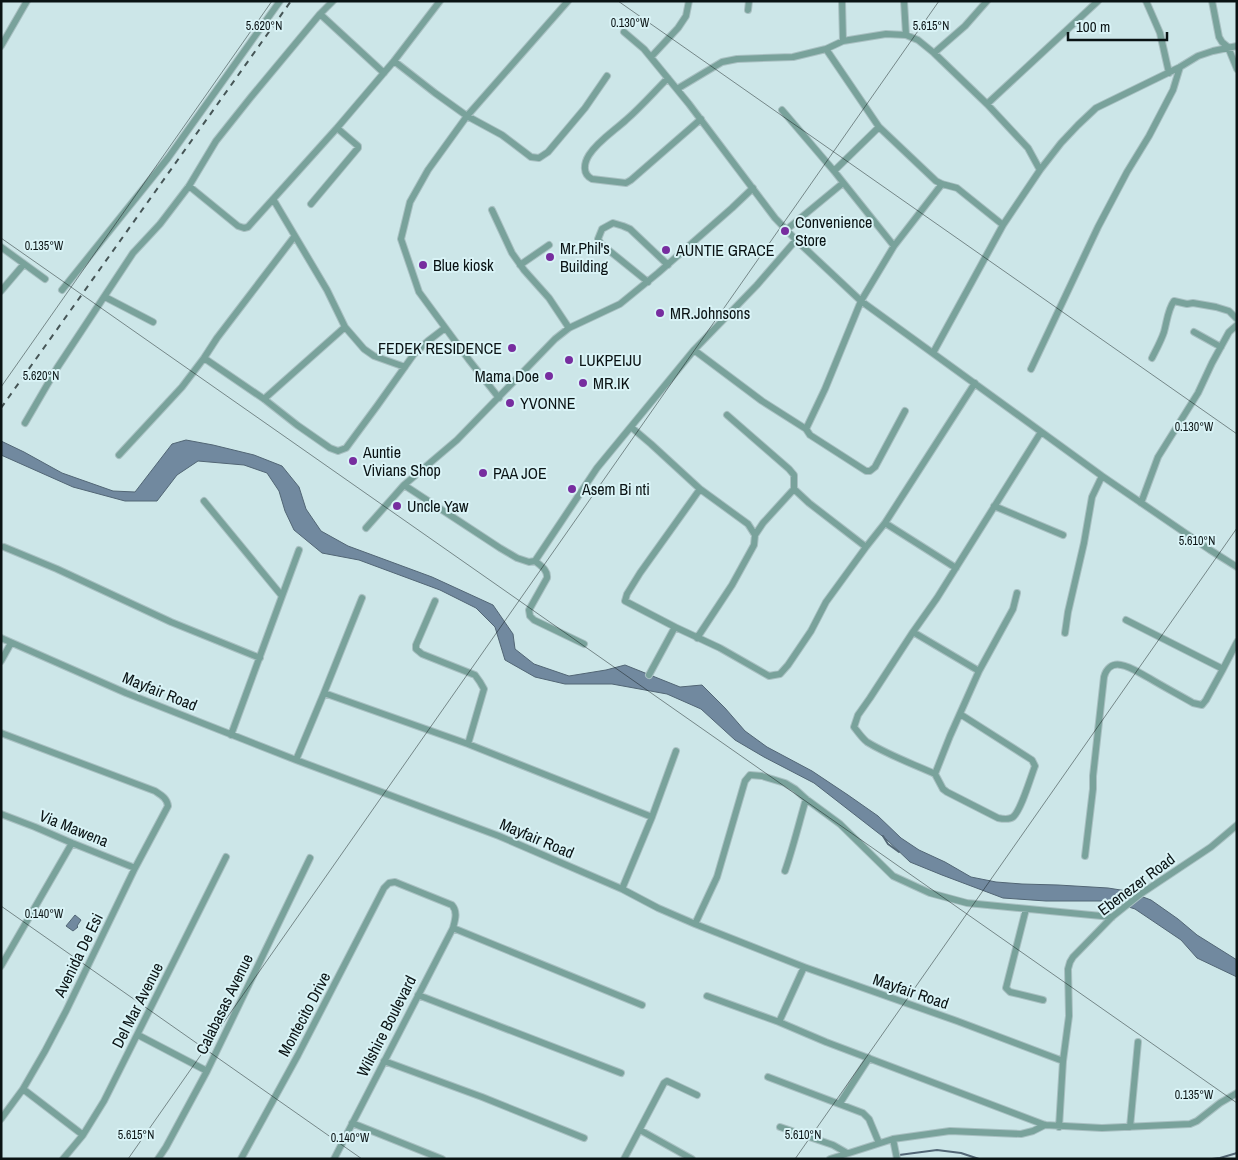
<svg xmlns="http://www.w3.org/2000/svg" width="1238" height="1160" viewBox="0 0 1238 1160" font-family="'Archivo Narrow',sans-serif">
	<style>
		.water { fill: #71899f; stroke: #526675 }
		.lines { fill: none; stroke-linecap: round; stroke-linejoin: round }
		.stream { stroke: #526675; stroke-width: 2 }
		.minor-casing { stroke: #a9c0c2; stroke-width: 8 }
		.minor { stroke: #79a29b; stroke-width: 6 }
		.rail { stroke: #465556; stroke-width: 2; stroke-dasharray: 6 6; stroke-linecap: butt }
		.ticks { fill: none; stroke: #0a1314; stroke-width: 1; stroke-opacity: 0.45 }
		.poi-dot { fill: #772d9f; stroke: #d9f3f6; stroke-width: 2 }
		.labels { text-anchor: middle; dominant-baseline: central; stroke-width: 4; stroke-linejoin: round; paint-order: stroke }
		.poi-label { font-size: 16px; fill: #0a1314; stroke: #d9f3f6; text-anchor: start }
		.street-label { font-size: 16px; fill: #0a1314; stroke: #d9f3f6 }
		.ticks-label { font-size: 12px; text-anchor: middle; fill: #0a1314; stroke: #d9f3f6; stroke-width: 4; stroke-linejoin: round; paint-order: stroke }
	</style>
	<rect width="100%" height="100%" fill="#cce6e8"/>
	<!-- water -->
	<path class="water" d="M186 440 213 445 254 455 282 466 299 487 306 509 321 531 348 546 432 577 493 605 513 634 515 649 534 664 569 676 606 670 625 665 680 687 702 685 725 708 745 731 767 747 812 771 848 795 878 816 901 838 919 850 945 862 971 877 996 882 1022 884 1058 885 1108 888 1127 891 1151 900 1178 919 1197 935 1237 960V977L1197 958 1181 940 1135 909 1110 901H1046L1003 898 942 875 910 862 886 839 814 783 764 757 735 740 701 709 667 694 612 684H565L535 677 505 660 495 627 476 608 440 590 359 560 322 553 294 530 285 511 279 491 267 473 244 465 198 461 177 475 157 501H125L73 487 1 455V441L24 452 62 473 113 491 135 492 172 444Z
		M75 915 81 920 77 926 78 927 73 931 66 926Z"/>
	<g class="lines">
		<!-- stream -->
		<path class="stream" d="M883 836 888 844 899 852
			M899 1155 937 1150 961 1153 979 1159
			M1212 1159 1220 1158 1237 1153"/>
		<!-- minor casing -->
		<g class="minor-casing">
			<path id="minor" d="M842 1 843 41
				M904 1 906 35 918 40 934 53 987 104 1098 1
				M1146 1 1160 33 1169 73
				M1212 1 1219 37 1222 42 1228 47 1237 69
				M748 10 749 1
				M320 14 384 73
				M624 32 644 49 689 104 775 218 796 240 861 301 1102 476 1210 550 1237 567
				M1 46 27 1
				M826 49 879 127 936 181 942 184 957 188 1003 225
				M934 53 965 26 987 1
				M651 57 678 28 686 16 689 1
				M394 61 435 93 467 116 502 135 531 157 539 158 548 152 585 108 607 76
				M668 78C654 92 641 107 626 120 614 131 598 141 589 155 584 163 582 174 592 179L626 183 631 180 701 119
				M677 89 722 62 737 59 793 57 826 49 843 41 886 34 906 35
				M987 104 1028 148 1040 170
				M782 110 834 171 894 246
				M834 171 879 127
				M189 186 238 226 244 228 248 227 337 128 394 61 440 1
				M273 199 327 290 345 327 364 349 374 356 405 367
				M311 204 358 148V146L337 128
				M492 210 512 253 524 270 549 298 569 328
				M786 230 843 183
				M1 247 45 279
				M520 265 549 245
				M648 282 601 244 598 239 602 229 613 223 623 226 630 229 668 265
				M62 290 168 158 280 1
				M1 291 24 264
				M105 297 153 322
				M1194 332 1221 347
				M694 350 762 401 806 429
				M933 353 1003 225 1040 170 1061 143 1078 125 1096 108 1180 67 1198 56 1213 51 1237 46
				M204 358 264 399 297 425 330 448 338 451 346 448 377 406 414 354 428 341 445 328
				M1152 358C1156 350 1161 341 1164 332 1167 321 1168 309 1174 301L1187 304 1193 303 1216 307 1229 311 1237 319
				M1031 369 1098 227 1127 172 1149 136 1173 90 1180 67
				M499 398 469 360 419 292 401 239 410 202 428 170 467 116 568 1
				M264 399 345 327
				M905 411 875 467 870 471H866L810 435 806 429 825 389 861 301 894 246 942 184
				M25 423 57 368 133 253 160 224 189 186 216 141 251 97 320 14 333 1
				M631 427 651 444 700 489 748 524 755 535
				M119 455 182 387 204 358 217 338 294 237
				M700 489 640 573 627 594 625 601 675 627 720 648 769 676 780 674 788 665 811 631 826 602 866 547 885 523 975 383
				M794 489 809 503 866 547
				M204 501 282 596
				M1141 503 1158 457 1198 393 1212 363 1229 332 1237 325
				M994 506 1063 535
				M885 523 956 568
				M366 528 404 485
				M4 547 57 569 171 622 260 658
				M535 561 597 468 694 350 757 285 796 240
				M435 601 416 645V649L422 654 475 675 480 682 484 689 468 744
				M1126 620 1223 669
				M913 632 979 671
				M1065 633 1068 612 1084 543 1092 497 1102 476
				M1 638 126 693 296 760 499 836 622 889 658 908 695 924 804 967 957 1021 1063 1061
				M697 638 732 585 754 545 755 535 763 523 794 489V475L789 469 727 415
				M584 644 534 620 530 616 529 610 547 578C548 570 541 566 535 561L529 562 517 558 500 548 404 485 457 440 555 339 569 328 620 304 658 273 732 208 753 188
				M1 661 11 643
				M649 675 675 627
				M324 693 468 744 652 817
				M960 714 1032 760 1035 766C1031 776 1021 811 1013 817 1009 820 1003 819 998 818L947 792 943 789 935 774 950 736 979 671 1013 609 1017 593
				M1 733 155 791C161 795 167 798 168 806L135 868 66 1011 45 1051 23 1089 1 1119
				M231 735 299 550
				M296 760 324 693 362 598
				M935 774C913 764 888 755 867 742 862 738 858 732 854 727L858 715 870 698 913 632 937 598 1041 432
				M1 814 35 827 72 843 135 868
				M1085 856 1093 789V776L1104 677C1106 669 1112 663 1121 665 1130 666 1141 674 1149 678 1164 687 1179 695 1193 703L1202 705 1206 700 1223 669 1237 642
				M785 871C793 848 799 823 806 799
				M622 889 652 817 676 751
				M1026 909 1006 988 1010 992 1043 1000
				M695 924 717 877 745 781 750 775 762 776 785 783 795 789 806 799 840 824 893 876 930 893 967 903 1112 917
				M453 928 642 1005
				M1 966 72 843
				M418 995 621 1073
				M707 996 779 1022 826 1042 1045 1125 1102 1128 1190 1124 1197 1121 1220 1103 1237 1093
				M779 1022 804 967
				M138 1035 207 1071
				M384 1061 482 1097 584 1138
				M768 1077 863 1113 869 1119 879 1143
				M23 1089 83 1135
				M840 1103 869 1058
				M352 1123 442 1159
				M780 1127 833 1145 847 1153
				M1059 1127 1063 1061 1069 1016 1068 969 1070 962 1073 957 1112 917 1142 893 1211 847 1237 825
				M1130 1127 1138 1042
				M640 1130 692 1159
				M893 1139 897 1159
				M63 1159 83 1135 104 1101 226 857
				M158 1159 166 1147 207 1071 310 858
				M241 1159 298 1055 384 888 389 883 395 882 452 905C458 912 455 920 453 928L334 1159
				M624 1159 664 1083 667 1081 697 1095
				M830 1159 893 1139 950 1131 1021 1134 1033 1131 1045 1125"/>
		</g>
		<!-- minor -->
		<use href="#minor" class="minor"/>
		<!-- rail -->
		<path class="rail" d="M1 408 291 1"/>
	</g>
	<!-- ticks -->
	<path class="ticks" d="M618 1 1237 434M1 238 1237 1103M1 387 272 1M1 906 362 1159M128 1159 939 1M795 1159 1237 528"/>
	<!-- markers -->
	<g class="poi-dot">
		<circle cx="785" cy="231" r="5"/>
		<circle cx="666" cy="250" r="5"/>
		<circle cx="550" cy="257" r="5"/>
		<circle cx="423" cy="265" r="5"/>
		<circle cx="660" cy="313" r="5"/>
		<circle cx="512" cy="348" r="5"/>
		<circle cx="569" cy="360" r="5"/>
		<circle cx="549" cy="376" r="5"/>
		<circle cx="583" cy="383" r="5"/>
		<circle cx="510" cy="403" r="5"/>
		<circle cx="353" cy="461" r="5"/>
		<circle cx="483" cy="473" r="5"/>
		<circle cx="572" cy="489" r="5"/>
		<circle cx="397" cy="506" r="5"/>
	</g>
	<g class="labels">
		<!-- poi labels -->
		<g class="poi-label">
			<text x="795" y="222">Convenience<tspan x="795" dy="18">Store</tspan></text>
			<text x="560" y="248">Mr.Phil's<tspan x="560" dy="18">Building</tspan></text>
			<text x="676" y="250">AUNTIE GRACE</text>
			<text x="433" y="265">Blue kiosk</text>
			<text x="670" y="313">MR.Johnsons</text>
			<text x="502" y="348" text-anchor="end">FEDEK RESIDENCE</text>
			<text x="579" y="360">LUKPEIJU</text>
			<text x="539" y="376" text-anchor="end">Mama Doe</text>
			<text x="593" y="383">MR.IK</text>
			<text x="520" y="403">YVONNE</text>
			<text x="363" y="452">Auntie<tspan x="363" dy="18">Vivians Shop</tspan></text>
			<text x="493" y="473">PAA JOE</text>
			<text x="582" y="489">Asem Bi nti</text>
			<text x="407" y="506">Uncle Yaw</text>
		</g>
		<!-- street labels -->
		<g class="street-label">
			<text transform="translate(160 691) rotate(22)">Mayfair Road</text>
			<text transform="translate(74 828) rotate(22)">Via Mawena</text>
			<text transform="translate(537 838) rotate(23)">Mayfair Road</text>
			<text transform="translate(1136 884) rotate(-37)">Ebenezer Road</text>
			<text transform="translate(78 955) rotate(-64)">Avenida De Esi</text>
			<text transform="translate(911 991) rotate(19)">Mayfair Road</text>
			<text transform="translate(224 1004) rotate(-64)">Calabasas Avenue</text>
			<text transform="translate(137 1005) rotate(-63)">Del Mar Avenue</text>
			<text transform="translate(304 1014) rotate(-62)">Montecito Drive</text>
			<text transform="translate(386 1026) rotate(-63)">Wilshire Boulevard</text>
		</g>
	</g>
	<g class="ticks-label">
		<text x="630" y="27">0.130°W</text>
		<text x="264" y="30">5.620°N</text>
		<text x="931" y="30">5.615°N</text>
		<text x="44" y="250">0.135°W</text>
		<text x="41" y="380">5.620°N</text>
		<text x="1194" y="431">0.130°W</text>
		<text x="1197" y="545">5.610°N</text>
		<text x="44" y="918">0.140°W</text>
		<text x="1194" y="1099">0.135°W</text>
		<text x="136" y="1139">5.615°N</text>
		<text x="803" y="1139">5.610°N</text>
		<text x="350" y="1142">0.140°W</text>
	</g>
	<!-- border -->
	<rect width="1238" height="1160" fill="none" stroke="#0a1314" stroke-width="5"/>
	<!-- scale -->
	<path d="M1068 32v8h99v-8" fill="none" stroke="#0a1314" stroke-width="2.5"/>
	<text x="1076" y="32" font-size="15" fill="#0a1314" stroke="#d9f3f6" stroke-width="4" paint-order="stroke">100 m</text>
</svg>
